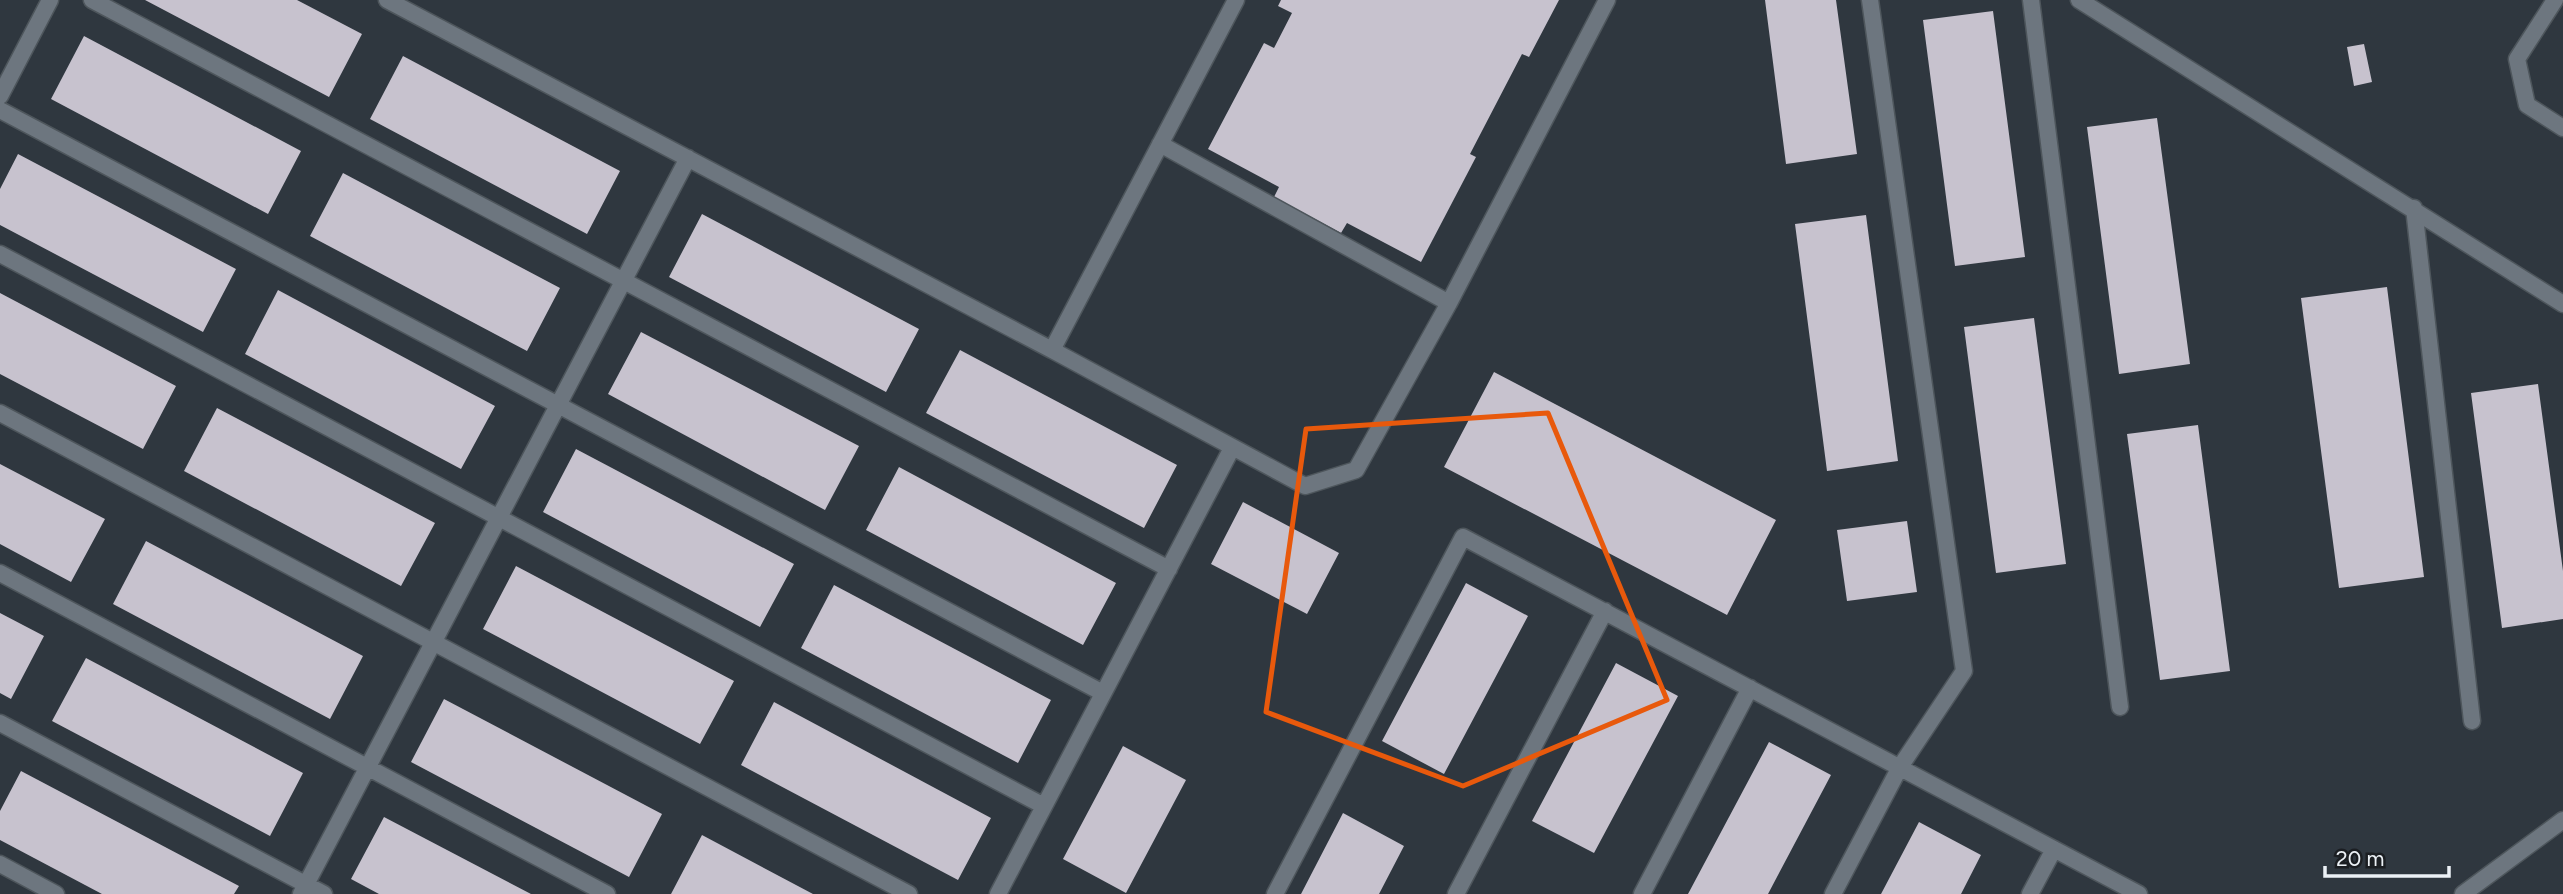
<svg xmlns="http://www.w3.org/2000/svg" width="2563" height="894" viewBox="0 0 2563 894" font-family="Figtree,sans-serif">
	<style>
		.building { fill: #c7c2ce }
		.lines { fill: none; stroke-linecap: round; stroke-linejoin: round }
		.service-casing { stroke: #4e565c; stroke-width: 19 }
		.service { stroke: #6d767f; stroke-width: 16 }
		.marked { fill: none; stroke: #e8590c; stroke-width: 5; stroke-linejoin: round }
	</style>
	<rect width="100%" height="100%" fill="#2f373f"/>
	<!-- building -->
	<path class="building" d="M145 0H297L362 34 329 97Z
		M1281 0H1559L1529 57 1522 54 1470 154 1476 157 1421 262 1347 223 1341 233 1274 197 1279 187 1208 149 1264 43 1274 48 1292 13 1278 6Z
		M1765 0H1836L1857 154 1786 164Z
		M1993 11 2025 257 1955 266 1923 20Z
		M84 36 301 151 268 214 51 99Z
		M2364 44 2372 82 2354 86 2347 47Z
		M403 56 620 171 587 234 370 119Z
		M2157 118 2190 364 2119 374 2087 127Z
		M18 154 236 269 203 332 0 225V189Z
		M343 173 560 288 527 351 310 236Z
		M702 214 919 329 886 392 669 277Z
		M1866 215 1898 461 1827 471 1795 224Z
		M2387 287 2424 577 2339 588 2301 298Z
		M278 290 495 406 461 469 245 354Z
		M0 293 176 386 143 449 0 374Z
		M2034 318 2066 564 1996 573 1964 327Z
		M641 332 859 446 825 510 608 394Z
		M960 350 1177 465 1144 528 926 413Z
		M1494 372 1776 520 1727 615 1444 467Z
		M2538 384 2563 571V619L2502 628 2471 393Z
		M217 408 435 523 401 586 184 471Z
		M2198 425 2230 671 2160 680 2127 434Z
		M576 449 794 564 760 627 543 512Z
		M0 464 105 519 71 582 0 544Z
		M899 467 1116 583 1083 645 866 530Z
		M1243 502 1339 553 1307 614 1211 564Z
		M1907 521 1917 592 1847 601 1837 530Z
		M146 541 363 656 330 719 113 604Z
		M516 566 734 681 700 744 483 629Z
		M1466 583 1528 616 1444 774 1382 741Z
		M834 585 1051 700 1018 763 801 648Z
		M0 613 44 636 11 699 0 693Z
		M86 658 303 773 270 836 52 721Z
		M1616 663 1678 696 1594 853 1532 821Z
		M444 699 662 814 629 877 411 762Z
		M774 702 991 818 958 880 741 765Z
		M1769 742 1831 775 1768 894H1688Z
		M1123 746 1186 780 1126 893 1063 859Z
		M21 771 239 886 234 894H102L0 840V811Z
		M1343 813 1404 846 1379 894H1301Z
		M384 817 531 894H379L351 879Z
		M1919 822 1981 855 1961 894H1881Z
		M702 835 813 894H671Z"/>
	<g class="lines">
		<!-- service casing -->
		<g class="service-casing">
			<path id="service" d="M92 0 1169 569
				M387 0 1052 350
				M2031 0 2120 707
				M2079 0 2563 304
				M2555 0 2517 59 2527 105 2563 128
				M0 96 50 0
				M0 110 1103 693
				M1160 144 1449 303 1356 470 1305 486 1052 350 1236 0
				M2414 208 2472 721
				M0 254 1044 806
				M1449 303 1607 0
				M0 413 909 894
				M0 573 607 894
				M0 723 324 894
				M0 864 56 894
				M301 894 688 158
				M998 894 1232 448
				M1275 894 1463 537 2139 894
				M1456 894 1605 611
				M1642 894 1750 688
				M1833 894 1900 767 1964 671 1870 0
				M2030 894 2054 849
				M2463 894 2563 820"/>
		</g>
		<!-- service -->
		<use href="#service" class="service"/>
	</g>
	<!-- marked area -->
	<path class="marked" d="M1548 413 1667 700 1463 786 1266 712 1306 429Z"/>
	<!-- scale -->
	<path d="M2325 866v10h124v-10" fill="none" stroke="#ecf1f6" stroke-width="3.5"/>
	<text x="2336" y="866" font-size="21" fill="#ecf1f6" stroke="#1b1e22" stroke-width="5" paint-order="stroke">20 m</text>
</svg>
